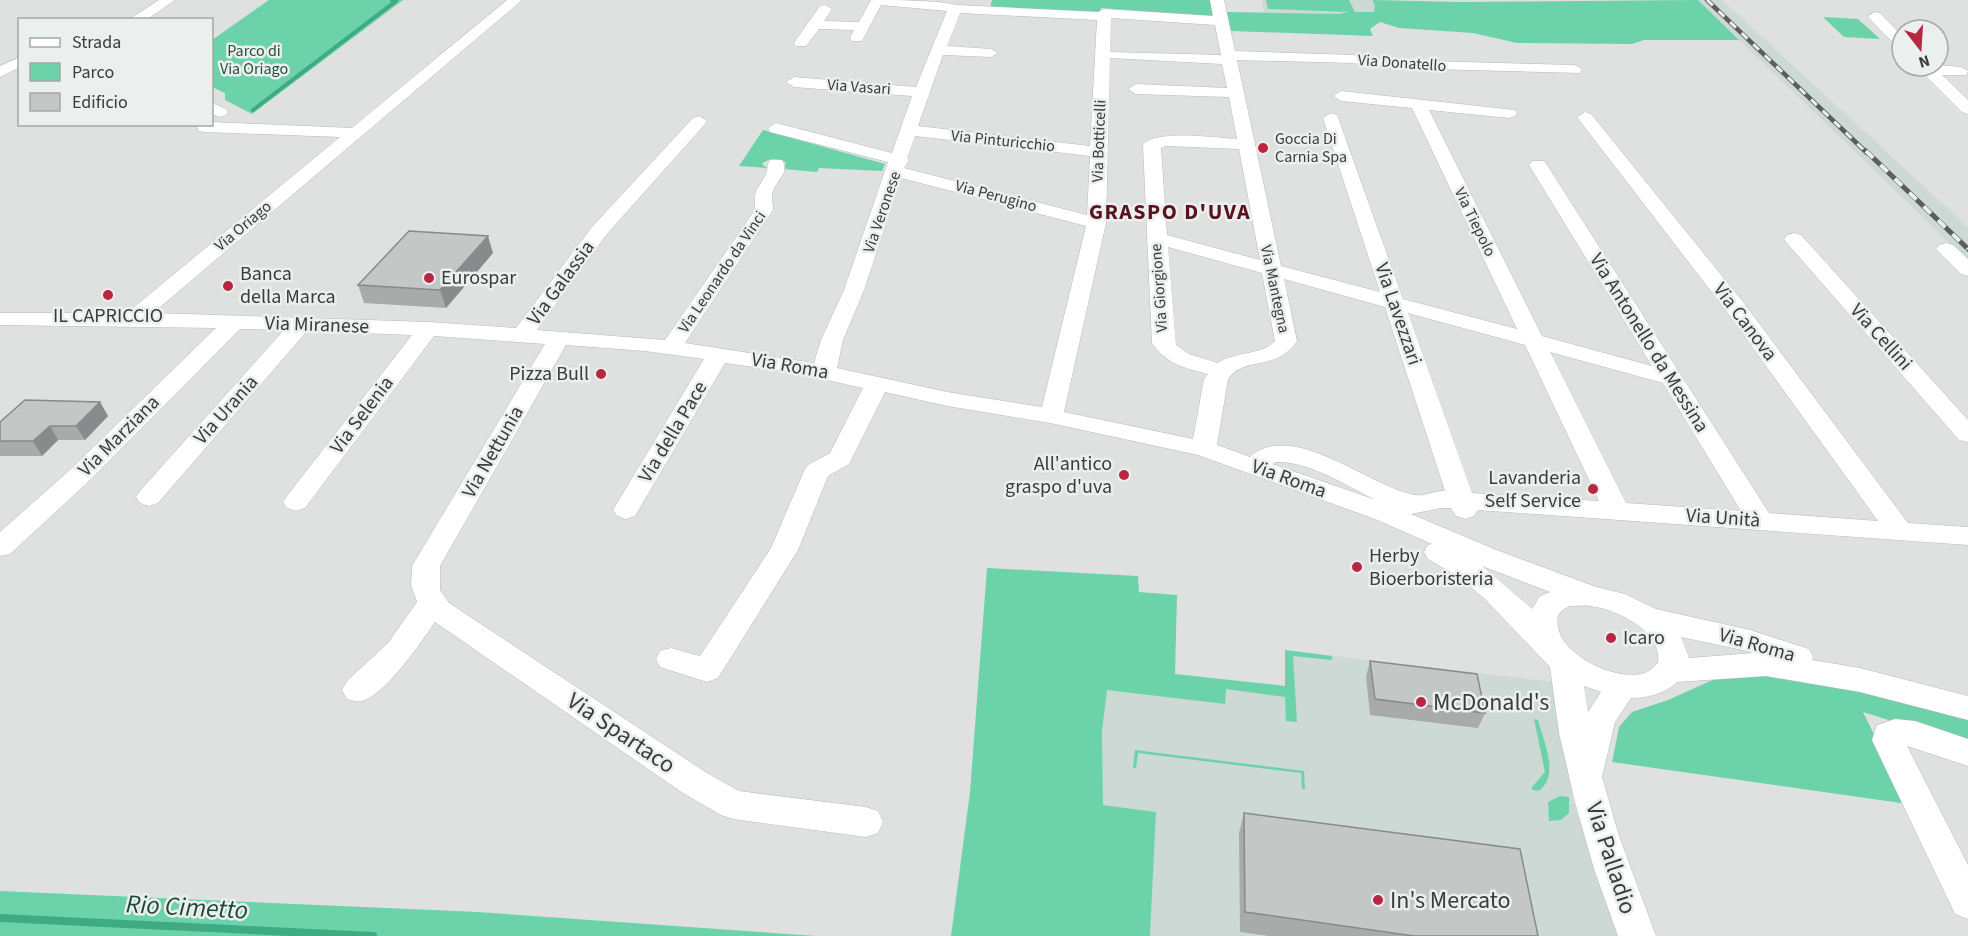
<svg xmlns="http://www.w3.org/2000/svg" width="1968" height="936" viewBox="0 0 1968 936" font-family="'Source Sans 3',sans-serif">
	<style>
		.built { fill: #cdd9d4 }
		.green { fill: #6cd2aa }
		.lines { fill: none; stroke-linecap: round; stroke-linejoin: round }
		.stream-far1 { stroke: #3eab85; stroke-width: 4 }
		.stream { stroke: #3eab85; stroke-width: 8 }
		.minor-casing { stroke: #b7bbb9; stroke-width: 1 }
		.minor { fill: #fff; fill-rule: evenodd }
		.rail-far1-casing { stroke: #5b5e5d; stroke-width: 4.5 }
		.rail-casing { stroke: #5b5e5d; stroke-width: 5 }
		.rail-far1 { stroke: #ebefed; stroke-width: 3; stroke-dasharray: 8; stroke-linecap: butt }
		.rail { stroke: #ebefed; stroke-width: 4; stroke-dasharray: 10; stroke-linecap: butt }
		.wall { fill: #a8abaa }
		.shaded-wall { fill: #888b8b }
		.building { fill: #c3c7c6; stroke: #888b8b; stroke-width: 1.5 }
		.poi-dot { fill: #b82642; stroke: #ebefed; stroke-width: 2 }
		.labels { text-anchor: middle; dominant-baseline: central; stroke-width: 5; stroke-linejoin: round; paint-order: stroke }
		.far-park-label { font-size: 16px; fill: #224f3e; stroke: #ebefed }
		.far-street-label { font-size: 16px; fill: #3b3d3c; stroke: #ebefed }
		.far-poi-label { font-size: 16px; fill: #3b3d3c; stroke: #ebefed; text-anchor: start }
		.poi-label { font-size: 20px; fill: #3b3d3c; stroke: #ebefed; text-anchor: start }
		.street-label { font-size: 20px; fill: #3b3d3c; stroke: #ebefed }
		.far-district-label { font-size: 22px; font-weight: bold; letter-spacing: 1.5px; fill: #58131e; stroke: #ebefed }
		.near-poi-label { font-size: 24px; fill: #3b3d3c; stroke: #ebefed; text-anchor: start }
		.near-street-label { font-size: 24px; fill: #3b3d3c; stroke: #ebefed }
		.near-water-label { font-size: 26px; font-style: italic; fill: #1c4939; stroke: #ebefed }
	</style>
	<rect width="100%" height="100%" fill="#dee1e0"/>
	<!-- built -->
	<path class="built" d="M1262 0H1372L1377 7 1376 13 1363 15 1264 12Z
		M1698 0H1722L1968 227V261Z
		M1285 650 1553 682 1573 801 1618 936H1150L1156 812 1103 805 1102 731 1107 689 1225 704V680L1286 686Z"/>
	<!-- green -->
	<path class="green" d="M269 0H403L252 114 225 100V93L212 87V40Z
		M992 0H1215L1217 11H1212L1213 17 1101 8 1100 13 990 8Z
		M1266 0H1349L1355 12H1374L1375 5 1372 0 1461 2 1698 0 1739 40H1644L1632 44 1517 43 1473 33 1399 28 1380 22 1370 29 1373 36 1231 31 1227 12 1339 14 1349 12 1268 9Z
		M1823 17 1858 19 1880 39 1844 37Z
		M763 130 885 164 882 171 819 168 817 172 784 169 786 163C780 157 768 158 762 164L767 168 739 166Z
		M987 568 1138 576 1139 592 1177 595 1175 674 1285 686V650L1332 656V660L1293 656 1297 722 1286 721 1285 697 1226 689 1225 704 1107 690 1102 731 1103 805 1156 812 1150 936H951L970 792Z
		M1802 674 1968 719V745L1863 712 1908 804 1612 762 1619 727 1632 712 1668 700 1717 678Z
		M1534 719 1538 720C1543 740 1561 777 1538 791L1532 790V787L1545 772Z
		M1135 750 1304 771 1305 789H1302L1301 773 1138 753 1136 768H1133Z
		M1560 796 1569 797V813L1561 820 1549 821 1548 802Z
		M0 891 478 912 816 936H0Z"/>
	<g class="lines">
		<!-- stream-far1 -->
		<path class="stream-far1" d="M253 110 396 1 392 0"/>
		<!-- stream -->
		<path class="stream" d="M0 918 373 936"/>
		<!-- minor casing -->
		<g class="minor-casing">
			<path id="minor" d="M159 0H175L146 20H128Z
				M507 0H522L153 313 428 322 516 328 592 227 693 118 699 116 707 121 705 124 606 235 537 330 665 340 755 210C754 187 757 192 766 174 768 169 767 165 770 160H782C790 173 777 179 773 191 771 196 773 204 773 210L685 343 814 363 821 340 844 290 888 162 770 132 768 128 776 123 892 153 912 96 794 87 786 82 794 77 916 87 947 11 881 5 862 41H852L850 38 854 30 819 29 806 46H796L794 43 796 40 820 6 825 5 832 9 824 21 859 22 871 0C898 0 933 0 957 5L1098 12 1104 9 1213 16 1210 0H1224L1235 51 1352 55 1390 60 1574 65 1579 67 1582 70 1579 73 1390 68 1352 63 1237 60 1281 266 1380 292 1323 118 1331 113 1337 115 1403 299 1517 329 1412 108 1341 101 1333 96 1341 91 1515 110 1517 113 1515 116 1509 118 1429 110 1542 336 1652 366 1529 165 1532 161H1544L1547 165 1769 513 1878 521 1727 312 1577 117 1585 112 1591 114 1743 302 1908 523 1968 527V545L1478 510 1474 516 1465 519 1456 516 1451 508H1441L1411 514 1494 549 1596 587 1625 594 1656 609 1750 630 1809 649 1813 657 1812 660 1860 668 1968 696V720L1860 692 1766 676 1677 682C1665 694 1647 698 1631 698L1615 722 1602 777 1619 836 1656 936H1618L1594 869 1575 802 1559 733 1550 667 1484 598 1457 576 1428 559 1424 552 1428 545 1432 544 1375 519 1198 455 1050 423 947 406 885 392 849 464 828 476 798 550 718 678 707 682 660 667 656 659 660 651 671 648 700 656 771 548 804 471 808 465 830 453 863 388 795 373 725 363 635 516 626 519 617 516 613 510 704 359 645 351 566 345 440 566V590L449 603 707 773 739 791 866 807 878 811 883 822 878 833 866 837 733 819 721 815 683 793 435 622C422 641 384 697 361 701 356 702 352 700 347 699L342 690 347 681 388 643 417 602 411 585 412 566 545 344 434 336 305 508 296 511 287 508 283 502 287 496 412 335 307 331 158 503 149 506 140 503 136 497 140 491 284 330 240 329 88 482 10 554 0 556V532L70 470 216 328 0 325V313H127L340 137 205 132 199 131 197 127 198 124H212V122L352 128ZM960 13 1097 20 1090 146 918 126 943 55 991 57 998 53 991 49 947 46ZM1111 18 1215 25 1221 55 1110 52ZM1110 58 1222 64 1227 88 1136 84 1128 89 1136 94 1229 97 1237 139C1217 138 1155 129 1143 145L1152 343C1166 364 1185 368 1208 374L1204 379 1193 439 1064 412 1106 223ZM915 136 1090 156 1087 215 904 168 909 160 907 158ZM1165 146 1239 149 1260 260 1167 235 1161 148ZM901 178 1086 226 1042 407 947 392 837 368 843 340 864 290ZM1168 247 1262 273 1275 341C1261 356 1235 351 1218 363L1189 354 1176 345ZM1284 279 1385 307 1445 491C1435 490 1424 497 1414 495 1370 487 1292 419 1250 457L1217 445 1228 379C1245 355 1275 373 1297 341ZM1408 313 1525 345 1599 501 1472 493ZM1550 352 1663 383 1741 511 1626 503ZM1275 462C1310 461 1345 485 1376 500L1272 464ZM1482 566 1550 592 1540 596 1532 609ZM1570 606C1577 606 1584 605 1590 606 1616 609 1663 631 1658 663 1654 666 1651 670 1647 672 1620 684 1562 656 1558 627 1556 615 1559 611 1570 606ZM1681 637 1747 651 1753 653 1689 658ZM1584 686 1601 692 1588 712Z
				M1875 12 1880 13 1902 36V48L1897 47 1870 19 1868 16Z
				M20 57V67L0 77V66Z
				M1938 65 1961 67 1968 71 1966 75H1942L1968 100V114L1962 112 1916 66Z
				M212 103 226 109 228 112 226 115 220 117 212 114Z
				M1794 233 1801 235 1968 420V442L1959 440 1787 243 1784 239 1787 235Z
				M1946 243 1953 245 1968 259V276L1961 274 1936 249 1939 245Z
				M1895 719 1915 721 1968 739V766L1907 746 1968 865V919L1955 914 1872 740 1877 725Z"/>
		</g>
		<!-- minor -->
		<use href="#minor" class="minor"/>
		<!-- rail-far1 casing -->
		<g class="rail-far1-casing">
			<path id="rail-far1" d="M1707 0 1867 153"/>
		</g>
		<!-- rail casing -->
		<g class="rail-casing">
			<path id="rail" d="M1866 151 1968 249"/>
		</g>
		<!-- rail-far1 -->
		<use href="#rail-far1" class="rail-far1"/>
		<!-- rail -->
		<use href="#rail" class="rail"/>
	</g>
	<!-- wall -->
	<path class="wall" d="M493 253 446 308 364 303 358 285Z
		M100 402 108 416 85 440H58L42 456H0V422Z
		M1370 661 1485 713 1478 728 1370 715 1366 677Z
		M1244 813 1538 936H1269L1240 932 1239 833Z"/>
	<!-- shaded-wall -->
	<path class="shaded-wall" d="M488 236 493 253 446 308 440 290Z
		M100 402 108 416 85 440 76 426Z
		M50 426 58 440 42 456 33 441Z"/>
	<!-- building -->
	<path class="building" d="M409 231 488 236 440 290 358 285Z
		M25 400 100 402 76 426H50L33 441H0V422Z
		M1370 661 1477 674 1485 713 1375 699Z
		M1244 813 1520 849 1538 936H1414L1245 912Z"/>
	<!-- markers -->
	<g class="poi-dot">
		<circle cx="1263" cy="148" r="6"/>
		<circle cx="429" cy="278" r="6"/>
		<circle cx="228" cy="286" r="6"/>
		<circle cx="108" cy="295" r="6"/>
		<circle cx="601" cy="374" r="6"/>
		<circle cx="1124" cy="475" r="6"/>
		<circle cx="1593" cy="489" r="6"/>
		<circle cx="1357" cy="567" r="6"/>
		<circle cx="1611" cy="638" r="6"/>
		<circle cx="1421" cy="702" r="6"/>
		<circle cx="1378" cy="900" r="6"/>
	</g>
	<g class="labels">
		<!-- far-park labels -->
		<g class="far-park-label">
			<text x="254" y="51">Parco di<tspan x="254" dy="18">Via Oriago</tspan></text>
		</g>
		<!-- far-street labels -->
		<g class="far-street-label">
			<text transform="translate(1402 63) rotate(4)">Via Donatello</text>
			<text transform="translate(859 87) rotate(4)">Via Vasari</text>
			<text transform="translate(1003 141) rotate(6)">Via Pinturicchio</text>
			<text transform="translate(1099 141) rotate(-88)">Via Botticelli</text>
			<text transform="translate(996 196) rotate(15)">Via Perugino</text>
			<text transform="translate(882 212) rotate(-71)">Via Veronese</text>
			<text transform="translate(1475 222) rotate(64)">Via Tiepolo</text>
			<text transform="translate(243 226) rotate(-40)">Via Oriago</text>
			<text transform="translate(722 272) rotate(-56)">Via Leonardo da Vinci</text>
			<text transform="translate(1159 288) rotate(-94)">Via Giorgione</text>
			<text transform="translate(1275 289) rotate(78)">Via Mantegna</text>
		</g>
		<!-- far-poi labels -->
		<g class="far-poi-label">
			<text x="1275" y="139">Goccia Di<tspan x="1275" dy="18">Carnia Spa</tspan></text>
		</g>
		<!-- poi labels -->
		<g class="poi-label">
			<text x="240" y="274">Banca<tspan x="240" dy="23">della Marca</tspan></text>
			<text x="441" y="278">Eurospar</text>
			<text x="108" y="316" text-anchor="middle">IL CAPRICCIO</text>
			<text x="589" y="374" text-anchor="end">Pizza Bull</text>
			<text x="1112" y="464" text-anchor="end">All'antico<tspan x="1112" dy="23">graspo d'uva</tspan></text>
			<text x="1581" y="478" text-anchor="end">Lavanderia<tspan x="1581" dy="23">Self Service</tspan></text>
			<text x="1369" y="556">Herby<tspan x="1369" dy="23">Bioerboristeria</tspan></text>
			<text x="1623" y="638">Icaro</text>
		</g>
		<!-- street labels -->
		<g class="street-label">
			<text transform="translate(561 283) rotate(-54)">Via Galassia</text>
			<text transform="translate(1398 314) rotate(71)">Via Lavezzari</text>
			<text transform="translate(1745 322) rotate(53)">Via Canova</text>
			<text transform="translate(317 325) rotate(2)">Via Miranese</text>
			<text transform="translate(1881 337) rotate(48)">Via Cellini</text>
			<text transform="translate(1649 343) rotate(58)">Via Antonello da Messina</text>
			<text transform="translate(790 366) rotate(10)">Via Roma</text>
			<text transform="translate(226 410) rotate(-48)">Via Urania</text>
			<text transform="translate(362 415) rotate(-53)">Via Selenia</text>
			<text transform="translate(673 432) rotate(-59)">Via della Pace</text>
			<text transform="translate(119 436) rotate(-45)">Via Marziana</text>
			<text transform="translate(493 452) rotate(-60)">Via Nettunia</text>
			<text transform="translate(1289 479) rotate(20)">Via Roma</text>
			<text transform="translate(1723 518) rotate(4)">Via Unità</text>
			<text transform="translate(1757 645) rotate(16)">Via Roma</text>
		</g>
		<!-- far-district labels -->
		<g class="far-district-label">
			<text x="1170" y="212">GRASPO D'UVA</text>
		</g>
		<!-- near-poi labels -->
		<g class="near-poi-label">
			<text x="1433" y="702">McDonald's</text>
			<text x="1390" y="900">In's Mercato</text>
		</g>
		<!-- near-street labels -->
		<g class="near-street-label">
			<text transform="translate(621 733) rotate(34)">Via Spartaco</text>
			<text transform="translate(1611 858) rotate(72)">Via Palladio</text>
		</g>
		<!-- near-water labels -->
		<g class="near-water-label">
			<text transform="translate(187 907) rotate(3)">Rio Cimetto</text>
		</g>
	</g>
	<!-- legend -->
	<rect x="18" y="18" width="195" height="108" fill="#ebefed" stroke="#a5a8a6" stroke-width="1.5"/>
	<rect x="30" y="38" width="30" height="9" fill="#ffffff" stroke="#a5a8a6" stroke-width="1.5"/>
	<text x="72" y="48" font-size="18" fill="#3b3d3c">Strada</text>
	<rect x="30" y="63" width="30" height="18" fill="#6cd2aa" stroke="#a5a8a6" stroke-width="1.5"/>
	<text x="72" y="78" font-size="18" fill="#3b3d3c">Parco</text>
	<rect x="30" y="93" width="30" height="18" fill="#c3c7c6" stroke="#a5a8a6" stroke-width="1.5"/>
	<text x="72" y="108" font-size="18" fill="#3b3d3c">Edificio</text>
	<!-- north arrow -->
	<g transform="translate(1920 48) rotate(163)"><circle r="28" fill="#ebefed" stroke="#a5a8a6" stroke-width="1.5"/>
	<path d="M0-4.5L10 22L0 15L-10 22Z" fill="#b82642"/>
	<text y="-9" font-size="16" font-weight="bold" text-anchor="middle" fill="#3b3d3c">N</text>
	</g>
</svg>
